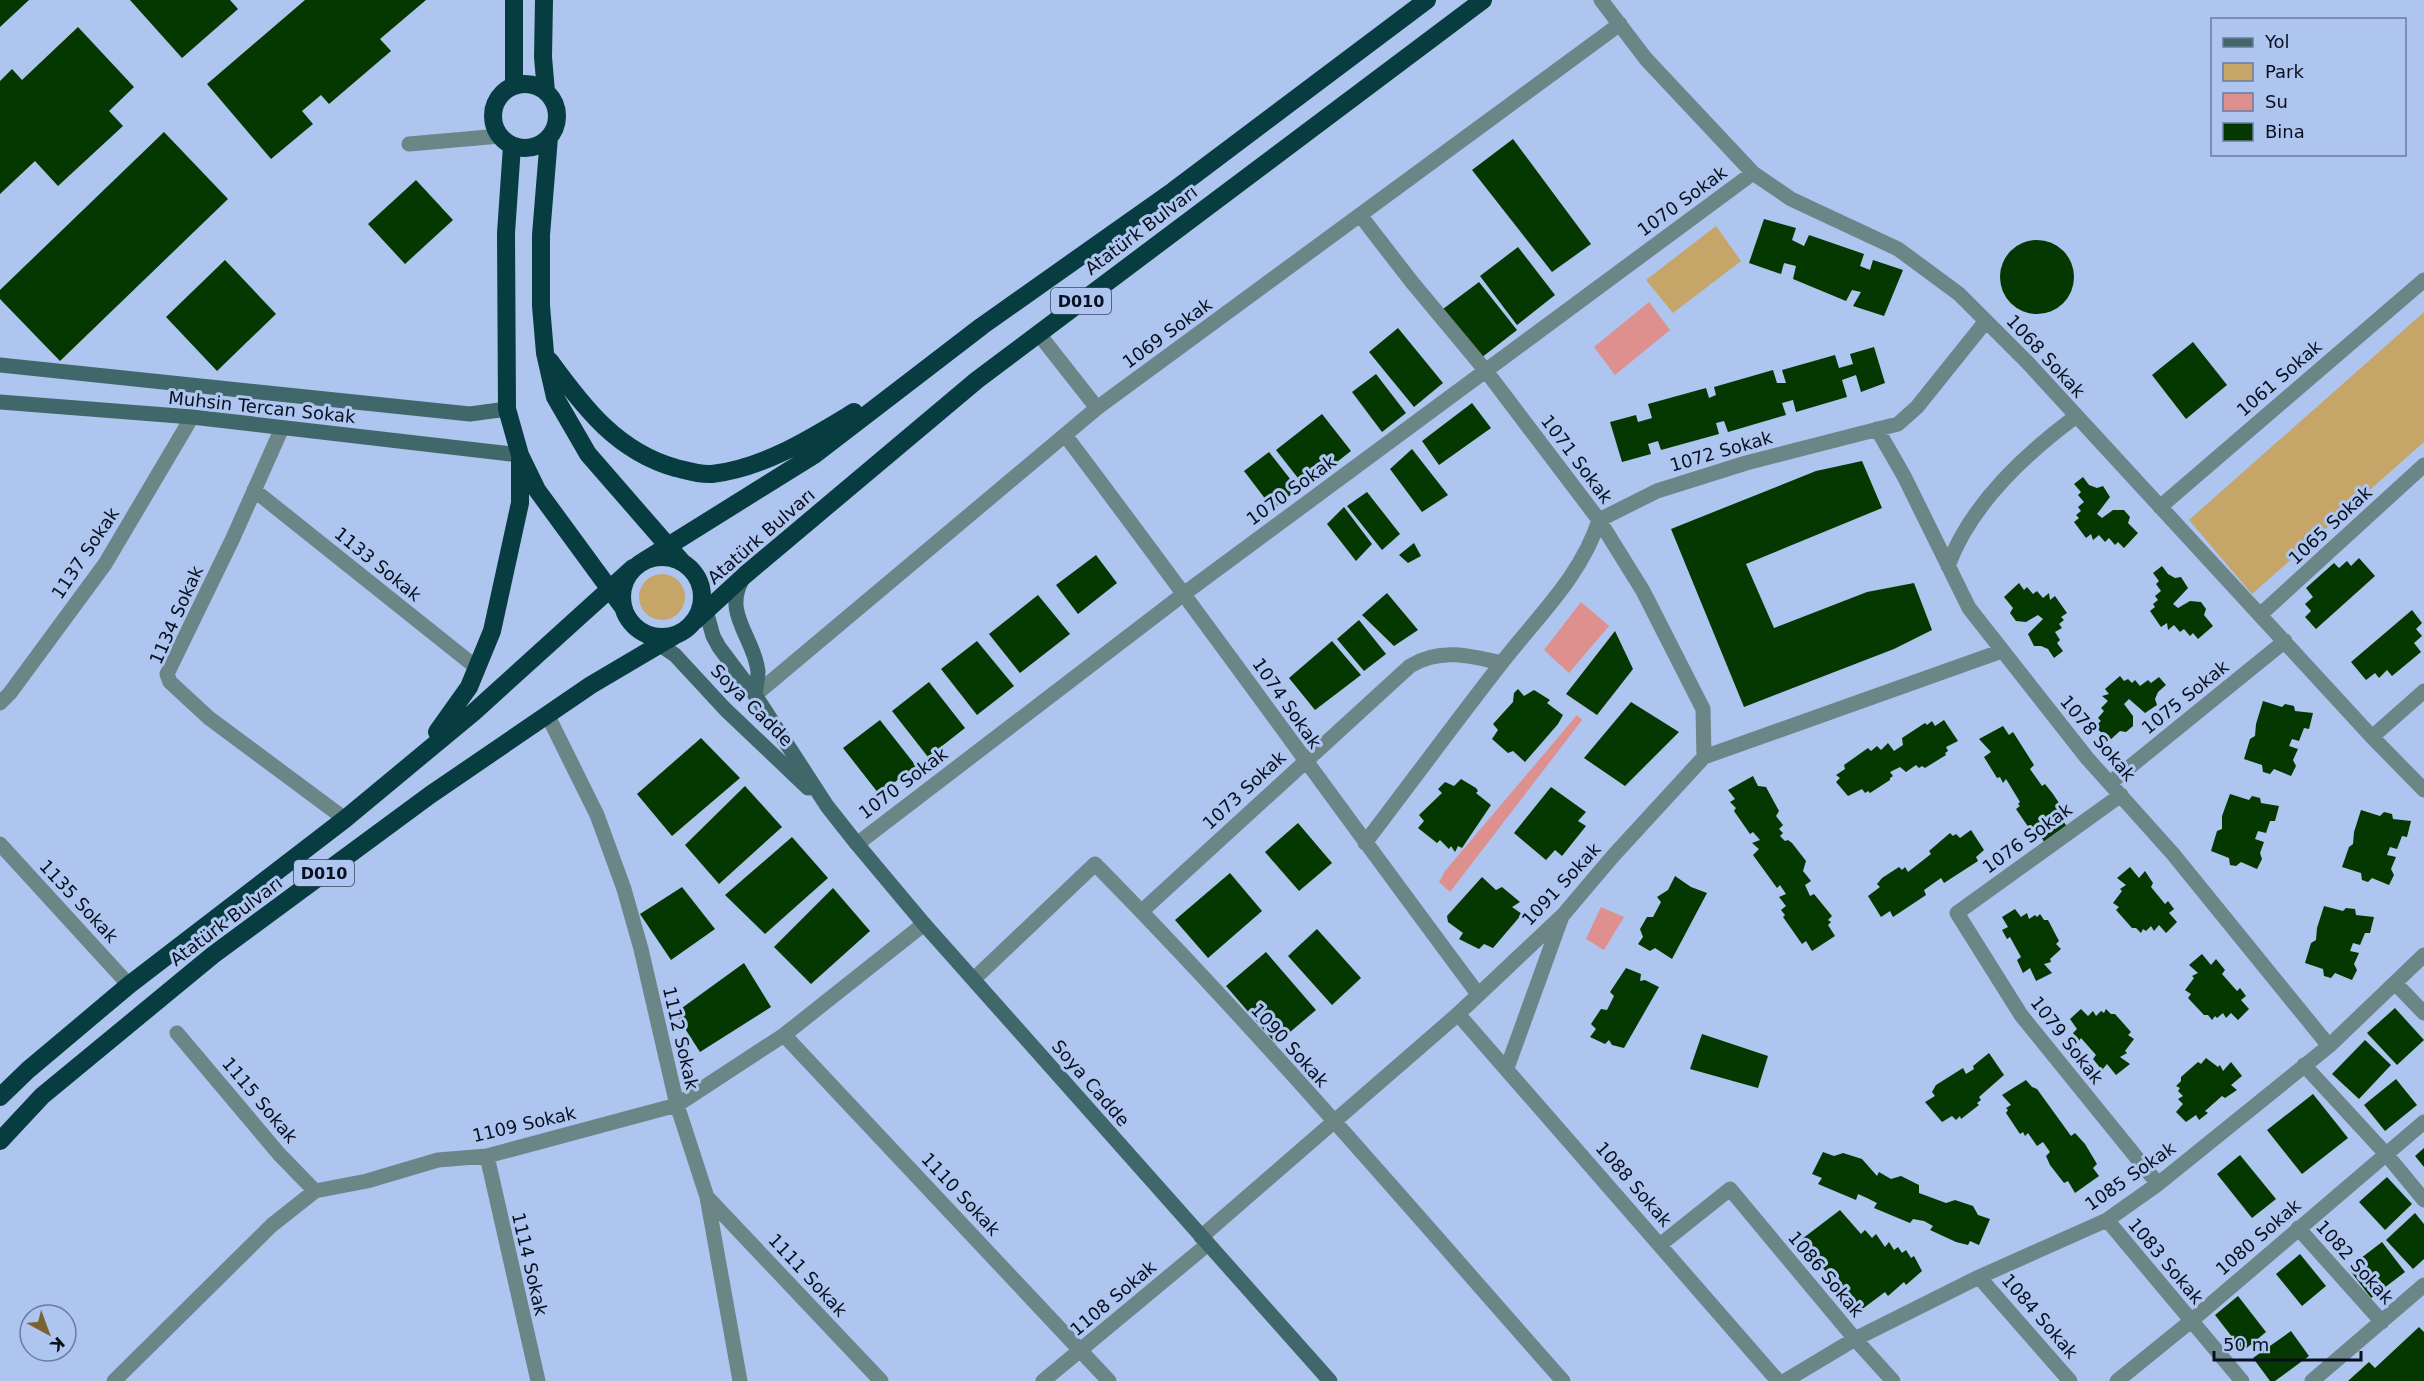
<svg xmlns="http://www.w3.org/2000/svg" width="2424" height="1381" viewBox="0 0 2424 1381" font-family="'DejaVu Sans',sans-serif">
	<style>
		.green { fill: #c6a569 }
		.water { fill: #de908e }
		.building { fill: #053701 }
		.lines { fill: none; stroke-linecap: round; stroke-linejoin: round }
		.street { stroke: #6c8587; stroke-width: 15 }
		.secondary { stroke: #406769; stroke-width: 15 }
		.highway { stroke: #073c40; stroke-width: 18 }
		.labels { text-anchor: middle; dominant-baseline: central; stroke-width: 6; stroke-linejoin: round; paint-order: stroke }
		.shield { fill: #adc5ef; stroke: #3a465d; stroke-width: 1.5 }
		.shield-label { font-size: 16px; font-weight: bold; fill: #080f1e }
		.street-label { font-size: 18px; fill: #080f1e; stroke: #adc5ef }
	</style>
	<rect width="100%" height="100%" fill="#adc5ef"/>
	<!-- green -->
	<path class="green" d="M1716 226 1741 261 1673 313 1646 280Z
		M2424 312V442L2252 594 2189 520Z
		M639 597a23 23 0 1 1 46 0a23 23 0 1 1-46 0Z"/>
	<!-- water -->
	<path class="water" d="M1649 302 1670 330 1615 375 1594 347Z
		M1581 602 1609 626 1569 673 1544 650Z
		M1577 715 1582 720 1450 892 1439 882 1445 871Z
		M1601 907 1624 917 1604 950 1586 939Z"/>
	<!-- building -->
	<path class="building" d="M0 0H29L0 27Z
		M130 0H230L238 9 182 58Z
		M305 0H426L380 39 391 51 329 104 321 95 302 111 313 124 271 159 207 84Z
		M78 27 134 87 109 111 123 126 58 186 35 161 0 194V81L12 69 22 80Z
		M164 132 228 199 60 361 0 299V290Z
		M1513 139 1591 244 1552 272 1472 170Z
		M416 180 453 220 405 264 368 224Z
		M1764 219 1796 228 1792 240 1804 246 1809 235 1864 254 1860 266 1870 270 1873 260 1903 270 1884 316 1853 306 1861 292 1852 290 1846 301 1793 279 1796 266 1784 263 1781 274 1749 263Z
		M2000 277a37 37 0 1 1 74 0a37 37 0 1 1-74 0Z
		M1518 247 1555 295 1517 325 1480 276Z
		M225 260 276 314 217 371 166 317Z
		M1479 282 1517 330 1481 358 1443 309Z
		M1398 328 1443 383 1414 407 1369 352Z
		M2193 342 2227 385 2186 419 2152 375Z
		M1874 347 1885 383 1861 392 1856 375 1842 380 1847 397 1796 412 1793 400 1782 403 1786 415 1728 432 1724 421 1716 423 1719 434 1661 450 1658 441 1648 444 1651 454 1622 462 1610 422 1636 415 1638 422 1652 418 1648 404 1706 388 1709 398 1716 395 1714 387 1773 370 1777 383H1786L1782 370 1835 355 1839 368 1853 364 1850 354Z
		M1376 374 1406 413 1382 432 1352 392Z
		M1472 403 1491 428 1439 465 1422 441Z
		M1322 414 1351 451 1305 487 1276 450Z
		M1412 449 1448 495 1422 512 1390 469Z
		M1269 452 1298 489 1273 509 1244 471Z
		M1862 461 1882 508 1746 564 1774 628 1867 592 1914 583 1932 630 1894 649 1744 707 1671 529 1816 471Z
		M2083 477 2089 485 2097 488 2103 486 2110 497 2097 514 2102 518 2113 510H2124L2130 517 2128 523 2138 533 2124 548 2118 542 2115 545 2109 538 2105 542 2099 535 2093 540 2091 534 2086 538 2074 522 2079 518 2076 515 2081 511 2078 507 2084 502 2078 495 2081 492 2074 484Z
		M1367 492 1400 534 1382 550 1347 506Z
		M1344 507 1372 544 1356 561 1327 524Z
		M1414 543 1421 556 1408 563 1399 555Z
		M1096 555 1117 583 1078 614 1056 585Z
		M2359 558 2375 576 2316 629 2305 617 2311 611 2305 604 2313 597 2306 588 2334 563 2339 568 2347 561 2351 566Z
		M2162 566 2168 574 2175 578 2181 577 2188 588 2173 604 2178 608 2190 601 2201 602 2206 609 2204 615 2213 626 2198 639 2193 633 2190 636 2184 629 2180 632 2174 625 2168 630 2167 623 2161 627 2150 611 2155 607 2153 604 2158 600 2155 596 2161 591 2156 584 2159 581 2153 573Z
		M2019 583 2024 590 2027 587 2033 594 2037 591 2043 598 2049 593 2050 600 2055 596 2067 613 2061 617 2064 620 2059 624 2062 628 2055 632 2060 640 2057 643 2063 651 2054 658 2048 649 2041 646H2034L2028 634 2043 619 2038 615 2026 622 2016 621 2010 613 2013 608 2004 597Z
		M1387 593 1418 630 1394 646 1362 615Z
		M1038 595 1070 634 1020 673 989 634Z
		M2412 610 2422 623 2416 629 2422 636 2414 643 2421 652 2392 676 2387 670 2379 678 2375 673 2366 680 2351 662Z
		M1359 620 1386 654 1364 671 1337 639Z
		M1615 631 1633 669 1597 715 1566 694Z
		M977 641 1014 686 977 715 941 669Z
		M1332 641 1361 675 1315 710 1289 678Z
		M2120 676 2124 681 2128 679 2132 683 2135 680 2140 686 2148 680 2151 683 2159 677 2166 685 2158 692 2155 699 2157 705 2145 713 2129 699 2124 704 2133 716V726L2126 732 2120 731 2109 741 2095 726 2101 721 2098 718 2104 711 2101 708 2108 701 2102 696 2109 694 2105 689Z
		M929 682 965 728 928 757 892 711Z
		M1518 689 1524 696 1534 690 1550 700 1547 703 1563 715 1558 724 1525 762 1513 751 1508 753 1492 739 1498 730 1493 724 1513 702 1514 693Z
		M2263 701 2282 707 2285 704 2294 706 2295 711 2313 713 2309 729 2304 728 2299 741 2292 739 2289 746 2298 749 2293 760 2296 766 2291 776 2274 769 2270 774 2263 772 2262 765 2244 759 2250 739 2255 736 2256 724Z
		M1631 702 1679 732 1625 786 1584 758Z
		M880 720 916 766 879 794 843 748Z
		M1944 720 1958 741 1946 747 1948 751 1945 753 1946 755 1925 768 1922 766 1919 768 1916 765 1906 772 1900 767 1890 772 1893 776 1890 778V780L1870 793 1868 791 1865 793 1862 789 1848 796 1836 782 1840 778 1836 775 1845 769 1844 765 1868 748 1871 751 1877 746 1881 750 1888 743 1894 751 1903 745 1902 738 1925 723 1927 725 1932 721 1935 726Z
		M2003 726 2009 735 2013 732 2034 765 2030 769 2042 786 2045 784 2053 794 2063 809 2062 812 2065 815 2062 819 2067 827 2044 842 2038 830 2033 832 2032 828H2029L2016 809 2020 806 2018 804 2020 802 2006 779 2003 783 2000 777 1997 778 1984 757 1991 752 1979 739Z
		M701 738 740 778 672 836 637 794Z
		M1753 776 1758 786 1766 787 1779 811 1776 816 1783 825 1779 829 1783 833 1780 836 1785 841 1788 840 1792 843 1806 861 1803 871 1811 881 1805 885 1810 896 1814 894 1832 916 1828 920 1831 922 1828 925 1835 936 1812 951 1806 941 1802 944 1783 917 1785 915 1781 910 1786 906 1779 897 1786 894 1780 885 1777 888 1753 855 1759 849 1752 843 1760 840 1753 832 1750 834 1734 811 1736 808 1730 802 1735 799 1728 790Z
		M1461 779 1476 788 1478 791 1476 793 1491 805 1462 848 1458 846 1455 852 1451 846 1449 849 1440 840 1437 843 1418 828 1424 821 1419 815 1442 793 1438 789 1445 782 1454 786Z
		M745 786 782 827 719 884 685 845Z
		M1551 787 1586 812 1578 821 1586 826 1562 856 1555 850 1546 860 1514 833Z
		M2230 794 2249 800 2252 796 2260 798 2261 803 2279 806 2275 821H2270L2266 833 2258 831 2255 839 2264 842 2260 853 2262 859 2257 869 2241 862 2236 866 2230 865 2229 858 2211 851 2217 831 2222 829V816Z
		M2361 810 2380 816 2384 812 2392 814 2393 819 2411 821 2407 837 2402 836 2397 849 2390 847 2387 855 2396 857 2391 869 2394 875 2389 885 2372 878 2368 882 2362 880 2361 873 2342 867 2349 847 2353 844 2354 832Z
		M1298 823 1332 863 1299 891 1265 852Z
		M1971 830 1984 850 1976 857 1978 861 1944 883 1941 878 1924 890 1926 895 1893 917 1890 911 1881 917 1868 896 1880 887 1877 884 1882 878 1899 867 1902 870 1905 867 1908 872 1931 854 1929 851 1950 833 1953 836 1956 834 1960 838Z
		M792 837 828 878 765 934 725 895Z
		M2130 867 2139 878 2145 871 2153 883 2151 887 2165 904 2168 901 2174 909 2169 913 2177 922 2166 933 2159 925 2154 931 2151 926 2146 931 2143 929 2141 933 2136 928H2132L2116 910 2119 907 2113 903 2122 891 2120 889 2126 885 2117 878Z
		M1230 873 1262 911 1208 958 1175 920Z
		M1675 876 1691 887 1707 893 1672 959 1655 948 1650 951 1638 944 1643 937 1640 929 1647 917H1653L1661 902 1657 897 1668 890Z
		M1482 877 1496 890 1502 887 1520 902 1512 907 1522 914 1493 948 1484 944 1479 949 1459 939 1463 933 1448 922 1447 916Z
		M682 887 715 929 671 960 640 914Z
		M833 888 870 931 811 984 774 947Z
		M2324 906 2343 911 2346 908 2355 909 2356 915 2374 917 2370 933H2365L2360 945 2353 943 2350 951 2359 953 2354 964 2357 970 2352 980 2335 973 2331 978 2324 976 2323 969 2305 963 2311 943 2316 940 2317 928Z
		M2015 909 2021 917 2027 913 2029 919 2035 915 2037 917 2040 914 2044 920H2048L2059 941 2056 944 2061 949 2050 959 2051 962 2044 964 2052 973 2036 981 2030 968 2023 973 2017 960 2021 957 2010 937 2007 939 2002 930 2008 927 2002 917Z
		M1317 929 1361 978 1332 1005 1288 956Z
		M1266 952 1316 1010 1276 1044 1226 986Z
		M2202 954 2211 965 2216 959 2225 970 2222 974 2237 991 2240 988 2246 996 2241 1000 2249 1009 2238 1020 2231 1013 2226 1018 2223 1013 2217 1018 2215 1016 2212 1020 2208 1015H2204L2188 998 2191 994 2185 990 2194 978 2192 976 2198 973 2189 965Z
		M744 963 771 1007 700 1052 675 1013Z
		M1626 968 1641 974 1640 981 1645 980 1659 987 1624 1048 1612 1045 1609 1040 1605 1044 1590 1037 1596 1029 1591 1024 1601 1009 1607 1010 1614 996 1610 992Z
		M2395 1008 2424 1040 2397 1065 2367 1033Z
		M2081 1009 2088 1016 2093 1011 2096 1016 2101 1011 2104 1013 2106 1009 2111 1014H2115L2131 1032 2128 1035 2134 1039 2125 1051 2127 1053 2120 1057 2130 1064 2116 1075 2107 1064 2102 1070 2093 1059 2096 1055 2081 1038 2079 1041 2073 1033 2077 1029 2070 1019Z
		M1702 1034 1768 1056 1758 1088 1690 1069Z
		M2365 1040 2391 1065 2359 1099 2332 1074Z
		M1989 1053 2004 1075 1979 1097 1981 1100 1977 1103 1979 1105 1961 1119 1960 1116 1956 1120 1952 1116 1942 1122 1925 1102 1935 1096 1932 1092 1936 1085 1963 1068 1966 1074 1974 1069 1973 1066Z
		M2206 1058 2218 1067 2220 1065 2223 1071 2231 1062 2242 1076 2231 1085 2237 1090 2225 1098 2222 1096 2205 1111 2208 1113 2199 1120 2196 1115 2186 1122 2176 1112 2183 1104 2178 1099 2183 1096 2178 1091 2180 1088 2176 1086 2181 1081V1077L2198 1062 2201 1064Z
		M2396 1079 2417 1105 2385 1131 2364 1105Z
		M2026 1080 2032 1087 2037 1089 2071 1136 2075 1133 2085 1144 2097 1164 2093 1168 2099 1176 2075 1193 2068 1181 2064 1183 2050 1165 2046 1156 2050 1152 2043 1142 2037 1146 2028 1133 2025 1136 2023 1132 2020 1134 2006 1113 2008 1110 2006 1108 2011 1105 2002 1095Z
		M2313 1094 2348 1138 2302 1174 2267 1130Z
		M2424 1148V1167L2415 1156Z
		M1823 1152 1834 1156 1843 1153 1862 1159 1877 1176 1879 1172 1891 1179 1901 1176 1919 1185V1193L1946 1203 1955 1200 1973 1206 1978 1215 1990 1219 1979 1245 1970 1241 1968 1245 1956 1242 1930 1230 1933 1226 1924 1221 1913 1219 1910 1223 1874 1208 1877 1203 1867 1198 1858 1194 1856 1200 1818 1184 1822 1178 1812 1174Z
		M2240 1155 2276 1199 2252 1218 2217 1174Z
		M2387 1177 2412 1204 2385 1230 2359 1202Z
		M1840 1210 1861 1234 1865 1230 1872 1238 1876 1234 1885 1247 1889 1242 1894 1250 1898 1247 1902 1253 1906 1250 1911 1258 1914 1256 1922 1271 1906 1285 1904 1282 1888 1296 1885 1292 1857 1313 1838 1287 1842 1283 1838 1278 1834 1283 1802 1239Z
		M2415 1213 2424 1224V1259L2413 1269 2386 1240Z
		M2382 1242 2405 1272 2371 1298 2348 1268Z
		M2300 1254 2326 1286 2302 1306 2276 1274Z
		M2238 1296 2266 1332 2243 1351 2215 1315Z
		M2419 1327 2424 1332V1381H2348L2369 1362 2375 1368Z
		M2291 1331 2309 1356 2275 1381H2270L2253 1358Z"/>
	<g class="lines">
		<!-- street -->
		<path class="street" d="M1601 0 1646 59 1753 173 1791 199 1898 249 1959 294 2028 363 2372 737 2424 790
			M409 144 500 136
			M1360 215 1411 281 1486 371 1599 520 1643 591 1703 709 1704 757
			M1038 333 1097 408
			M282 428 233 538 167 674 170 682 209 718 345 819
			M1877 429 1904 476 1969 608 2087 758 2173 854 2329 1046
			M1065 435C1205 620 1339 808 1478 994
			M254 490 477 668
			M2160 507 2424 280
			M1948 566C1970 505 2024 455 2075 417
			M2261 614 2424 465
			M755 695 1097 408 1620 24
			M0 703 10 693 105 564 192 417
			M548 716 597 815 624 889 641 949 677 1105 707 1197 740 1381
			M2372 737 2424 691
			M2110 783 2285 641
			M2121 795 1957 913 2021 1015 2158 1184
			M1365 843C1410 784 1454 724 1500 665 1536 618 1581 577 1599 520L1657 491 1746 463 1898 424 1917 407 1986 321
			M0 844 129 985
			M857 844 1185 593 1753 173
			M1142 911 1410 666C1439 648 1469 655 1501 663
			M974 979 1095 864C1258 1029 1409 1207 1563 1381
			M2395 983 2424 1013
			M1458 1014 1778 1381
			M177 1033 279 1154 315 1191
			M784 1035 1109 1381
			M2304 1065 2386 1154 2424 1200
			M1507 1068 1561 919
			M487 1156 538 1381
			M707 1197 881 1381
			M2107 1220 2242 1381
			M2298 1228 2382 1322
			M1201 1237 1458 1014 1563 915 1613 856 1704 757 2002 651
			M1661 1244 1730 1189 1855 1339 1893 1381
			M1979 1277 2070 1381
			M114 1381 272 1225 315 1191 367 1181 438 1160 487 1156 677 1105 784 1035 924 924
			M1043 1381 1208 1244
			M1785 1381 1855 1339 1979 1277 2107 1220 2158 1184 2329 1046 2424 955
			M2117 1381 2191 1321 2424 1122
			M2312 1381 2424 1285"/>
		<!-- secondary -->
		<path class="secondary" d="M0 365 470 414 507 409
			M0 402 192 417 520 455
			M745 575C720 612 754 636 758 671 758 678 756 688 755 695
			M702 596 713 636 719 647 755 695 827 806 857 844 924 924 1330 1381
			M647 636 675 655 725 709 808 788"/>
		<!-- highway -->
		<path class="highway" d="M514 0V86
			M544 0 543 57 546 92
			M493 116a32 32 0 1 1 64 0a32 32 0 1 1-64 0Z
			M549 137 541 235V306L545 353 555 397 588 454 682 562
			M512 146 506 233 507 409 520 455 537 490 622 606
			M550 361C584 408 618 452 676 468 688 471 700 475 712 474 764 468 811 438 854 412
			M622 597a40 40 0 1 1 80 0a40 40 0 1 1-80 0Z
			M644 561 814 455 982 326 1173 191 1427 0
			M695 621 745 575 977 380 1483 0
			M437 732 469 687 492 631 520 503V460
			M0 1097 28 1070 129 985 345 819 474 712 633 568
			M0 1141 42 1096 213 955 430 795 591 685 674 636"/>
	</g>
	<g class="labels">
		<!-- shield labels -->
		<g class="shield">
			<rect x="1051" y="288" width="60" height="26" rx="4.5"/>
			<rect x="294" y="860" width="60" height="26" rx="4.5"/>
		</g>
		<g class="shield-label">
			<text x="1081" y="301">D010</text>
			<text x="324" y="873">D010</text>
		</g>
		<!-- street labels -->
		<g class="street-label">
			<text transform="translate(1682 201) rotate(-36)">1070 Sokak</text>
			<text transform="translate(1141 230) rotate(-37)">Atatürk Bulvarı</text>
			<text transform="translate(1167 333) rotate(-36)">1069 Sokak</text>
			<text transform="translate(2046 356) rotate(47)">1068 Sokak</text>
			<text transform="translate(2279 378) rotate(-41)">1061 Sokak</text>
			<text transform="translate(262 407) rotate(6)">Muhsin Tercan Sokak</text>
			<text transform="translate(1721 451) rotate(-16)">1072 Sokak</text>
			<text transform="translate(1577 459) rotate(53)">1071 Sokak</text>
			<text transform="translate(1291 490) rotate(-36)">1070 Sokak</text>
			<text transform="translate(2330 525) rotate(-43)">1065 Sokak</text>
			<text transform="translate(761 536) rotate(-41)">Atatürk Bulvarı</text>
			<text transform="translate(85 553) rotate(-56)">1137 Sokak</text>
			<text transform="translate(378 564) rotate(39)">1133 Sokak</text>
			<text transform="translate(176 615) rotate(-66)">1134 Sokak</text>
			<text transform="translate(2185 697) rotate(-39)">1075 Sokak</text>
			<text transform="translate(1287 703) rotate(55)">1074 Sokak</text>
			<text transform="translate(752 705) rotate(45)">Soya Cadde</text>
			<text transform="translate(2098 738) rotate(50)">1078 Sokak</text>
			<text transform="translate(903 783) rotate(-37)">1070 Sokak</text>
			<text transform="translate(1244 790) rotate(-43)">1073 Sokak</text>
			<text transform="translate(2027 838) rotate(-36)">1076 Sokak</text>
			<text transform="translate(1561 884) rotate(-47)">1091 Sokak</text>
			<text transform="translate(79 901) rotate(47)">1135 Sokak</text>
			<text transform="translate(226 921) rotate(-37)">Atatürk Bulvarı</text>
			<text transform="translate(681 1038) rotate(77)">1112 Sokak</text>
			<text transform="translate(2067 1040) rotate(52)">1079 Sokak</text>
			<text transform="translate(1290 1045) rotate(48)">1090 Sokak</text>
			<text transform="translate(1091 1083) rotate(49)">Soya Cadde</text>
			<text transform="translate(260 1100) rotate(50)">1115 Sokak</text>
			<text transform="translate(524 1124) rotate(-13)">1109 Sokak</text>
			<text transform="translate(2130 1176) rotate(-35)">1085 Sokak</text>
			<text transform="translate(1634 1184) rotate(49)">1088 Sokak</text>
			<text transform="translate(961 1194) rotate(47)">1110 Sokak</text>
			<text transform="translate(2258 1237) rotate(-41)">1080 Sokak</text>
			<text transform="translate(2166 1261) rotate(50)">1083 Sokak</text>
			<text transform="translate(2355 1262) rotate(48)">1082 Sokak</text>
			<text transform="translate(530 1264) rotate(77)">1114 Sokak</text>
			<text transform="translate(1826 1274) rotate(50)">1086 Sokak</text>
			<text transform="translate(808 1275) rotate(47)">1111 Sokak</text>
			<text transform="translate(1113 1298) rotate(-40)">1108 Sokak</text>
			<text transform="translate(2040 1316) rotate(49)">1084 Sokak</text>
		</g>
	</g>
	<!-- legend -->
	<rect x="2211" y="18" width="195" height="138" fill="#adc5ef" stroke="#6b7c9b" stroke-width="1.5"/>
	<rect x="2223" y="38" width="30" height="9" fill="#406769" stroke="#6b7c9b" stroke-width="1.5"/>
	<text x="2265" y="48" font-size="18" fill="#080f1e">Yol</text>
	<rect x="2223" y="63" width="30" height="18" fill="#c6a569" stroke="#6b7c9b" stroke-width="1.5"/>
	<text x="2265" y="78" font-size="18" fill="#080f1e">Park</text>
	<rect x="2223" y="93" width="30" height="18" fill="#de908e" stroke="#6b7c9b" stroke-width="1.5"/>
	<text x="2265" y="108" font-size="18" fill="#080f1e">Su</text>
	<rect x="2223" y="123" width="30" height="18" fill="#053701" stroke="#6b7c9b" stroke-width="1.5"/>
	<text x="2265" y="138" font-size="18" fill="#080f1e">Bina</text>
	<!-- north arrow -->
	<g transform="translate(48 1333) rotate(139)"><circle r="28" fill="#adc5ef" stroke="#6b7c9b" stroke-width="1.5"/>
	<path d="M0-4.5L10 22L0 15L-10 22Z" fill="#7b6233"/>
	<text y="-9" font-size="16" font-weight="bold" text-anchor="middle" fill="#080f1e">K</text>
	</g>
	<!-- scale -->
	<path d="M2214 1351v9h147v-9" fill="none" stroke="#080f1e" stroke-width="3"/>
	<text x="2223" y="1351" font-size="18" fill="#080f1e" stroke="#adc5ef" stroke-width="4.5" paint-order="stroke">50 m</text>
</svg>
